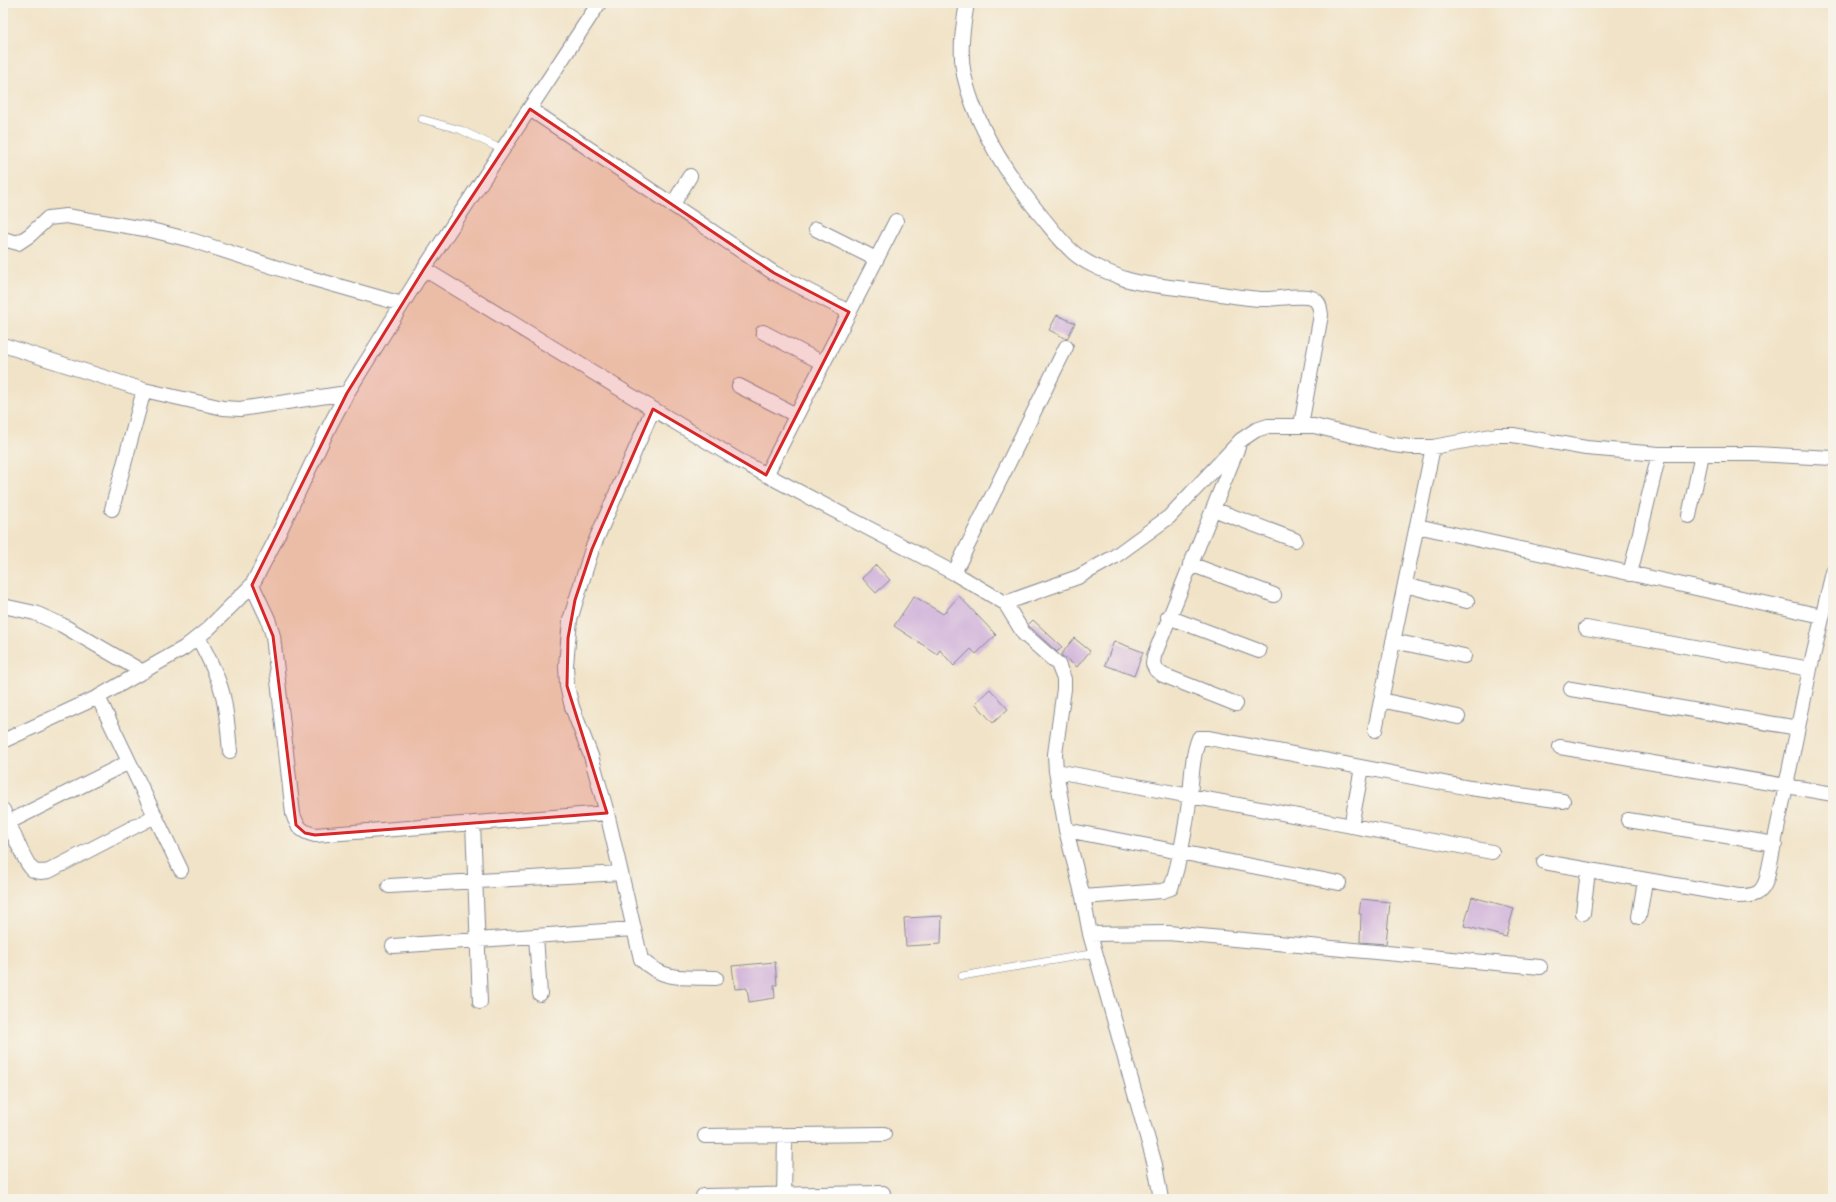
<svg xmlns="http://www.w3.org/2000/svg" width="1836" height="1202" viewBox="0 0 1836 1202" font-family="'Shantell Sans',sans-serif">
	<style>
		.building { fill: #d1b4db }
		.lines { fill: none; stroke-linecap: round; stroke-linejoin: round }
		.service-casing { stroke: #868992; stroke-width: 8 }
		.minor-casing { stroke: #868992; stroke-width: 16 }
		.service { stroke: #fff; stroke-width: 7 }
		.minor { stroke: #fff; stroke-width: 14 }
		.marked { fill: #d62828; fill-opacity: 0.2; stroke: #d62828; stroke-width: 3; stroke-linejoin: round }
	</style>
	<rect width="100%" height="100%" fill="#f7f3e8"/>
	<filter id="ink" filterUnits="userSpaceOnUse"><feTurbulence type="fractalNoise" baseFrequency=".025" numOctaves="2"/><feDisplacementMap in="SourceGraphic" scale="8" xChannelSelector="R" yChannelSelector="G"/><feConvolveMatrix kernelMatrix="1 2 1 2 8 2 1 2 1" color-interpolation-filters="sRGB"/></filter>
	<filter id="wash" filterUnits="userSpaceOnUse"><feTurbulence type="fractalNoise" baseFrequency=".012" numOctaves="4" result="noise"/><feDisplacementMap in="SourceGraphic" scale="16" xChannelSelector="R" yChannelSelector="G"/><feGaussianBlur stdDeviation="0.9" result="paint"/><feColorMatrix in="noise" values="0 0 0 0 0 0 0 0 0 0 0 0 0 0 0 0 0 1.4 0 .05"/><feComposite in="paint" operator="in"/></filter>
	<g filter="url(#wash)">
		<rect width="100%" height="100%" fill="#f1e3c7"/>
		<g id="blocks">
			<!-- building -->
			<path class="building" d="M1057 315 1075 323 1067 339 1049 330Z
				M876 565 890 580 876 593 862 578Z
				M914 596 943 614 959 596 996 635 976 654 971 649 954 666 940 650 937 654 894 626Z
				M1033 620 1062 647 1057 652 1031 628 1028 625Z
				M1074 638 1090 651 1077 667 1061 655Z
				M1114 641 1143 652 1134 676 1105 665Z
				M990 689 1008 709 993 723 975 703Z
				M1472 897 1514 908 1506 937 1464 926Z
				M1361 899 1390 902 1386 944 1360 942 1361 914H1359Z
				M942 916 941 944 906 946 904 918Z
				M775 962 777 985H774L775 998 749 1002 747 988 735 989 732 966Z"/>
		</g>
	</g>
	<g filter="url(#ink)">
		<use href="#blocks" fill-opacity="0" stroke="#868992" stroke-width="1"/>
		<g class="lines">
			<!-- service casing -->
			<g class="service-casing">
				<path id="service" d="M422 119 461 130 503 150
					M962 976 1096 953"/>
			</g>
			<!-- minor casing -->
			<g class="minor-casing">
				<path id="minor" d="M967 3C963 26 959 51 964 75 976 128 1008 176 1042 217 1052 229 1062 243 1074 253 1088 265 1108 272 1125 279 1144 285 1165 286 1185 289 1210 292 1235 297 1260 299 1274 300 1303 293 1314 299 1320 303 1320 309 1321 315L1301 425
					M530 109 774 273 849 312
					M673 204 690 176
					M816 229 876 259
					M3 239 18 243 30 235 48 218 66 216 151 230 191 240 296 274 402 304
					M424 269 653 409 740 461 954 573 1005 603 1024 634 1058 664 1064 679V689L1055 754 1056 771 1066 830 1083 897 1090 934 1155 1165 1161 1199
					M763 332 823 363
					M3 345 144 390 223 408 240 409 347 393
					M739 386 796 415
					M653 409 592 549 570 620 566 665 567 686 572 707 591 756 607 813 641 959C664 982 686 977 716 978
					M766 475 896 221
					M112 509 144 390
					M1213 509 1295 540
					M1689 516 1702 454
					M1417 526 1822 616
					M1190 564 1274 595
					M954 573 1066 347
					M1630 574 1659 454
					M252 585 268 619 273 636 293 814C297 827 302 832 315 835L607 813
					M1405 585 1467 601
					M1005 603 1078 577 1114 557 1169 517 1241 440 1256 430 1268 426H1314L1393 445 1411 447H1433L1497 435H1513L1586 448 1659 454H1754L1833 458
					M3 606 35 613 62 625 143 672
					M1168 617 1259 651
					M1586 628 1810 669
					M198 637C207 655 217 673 222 692 227 711 228 732 230 751
					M1393 641 1464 656
					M1571 689 1798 728
					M98 697 181 870
					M1381 700 1458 717
					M1236 704 1163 675 1156 670 1153 664 1154 656 1238 447
					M1375 730 1433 447
					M3 741 98 697 184 648 208 629 252 585 274 543 330 425 347 393 424 269 599 3
					M1560 747 1833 794
					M1056 771 1492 852
					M3 810C9 822 24 863 33 870 38 873 43 872 49 871L155 816
					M1628 820 1775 844
					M473 823 480 1002
					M3 825 129 762
					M1351 826 1362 768
					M1066 830 1339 883
					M1544 862 1738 896C1754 896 1762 895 1767 878L1810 669 1833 572
					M389 886 621 873
					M1083 897 1162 891 1171 888C1181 858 1186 826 1190 795 1192 776 1192 755 1199 738H1209L1470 788 1563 801
					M1583 913 1588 871
					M1639 917 1645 881
					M1090 934 1168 933 1540 967
					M536 936 540 994
					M393 946 633 929
					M705 1136 884 1134
					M703 1196 883 1193
					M784 1199 785 1135"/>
			</g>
			<!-- service -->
			<use href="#service" class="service"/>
			<!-- minor -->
			<use href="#minor" class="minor"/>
		</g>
	</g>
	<!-- marked area -->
	<path class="marked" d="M530 109 774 273 849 312 766 475 653 409 592 549 575 600 568 638 567 686 607 813 315 835 305 833 296 825 273 636 252 585 347 393 424 269Z"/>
	<!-- margin -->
	<rect width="1836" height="1202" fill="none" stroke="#f7f3e8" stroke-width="16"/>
</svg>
